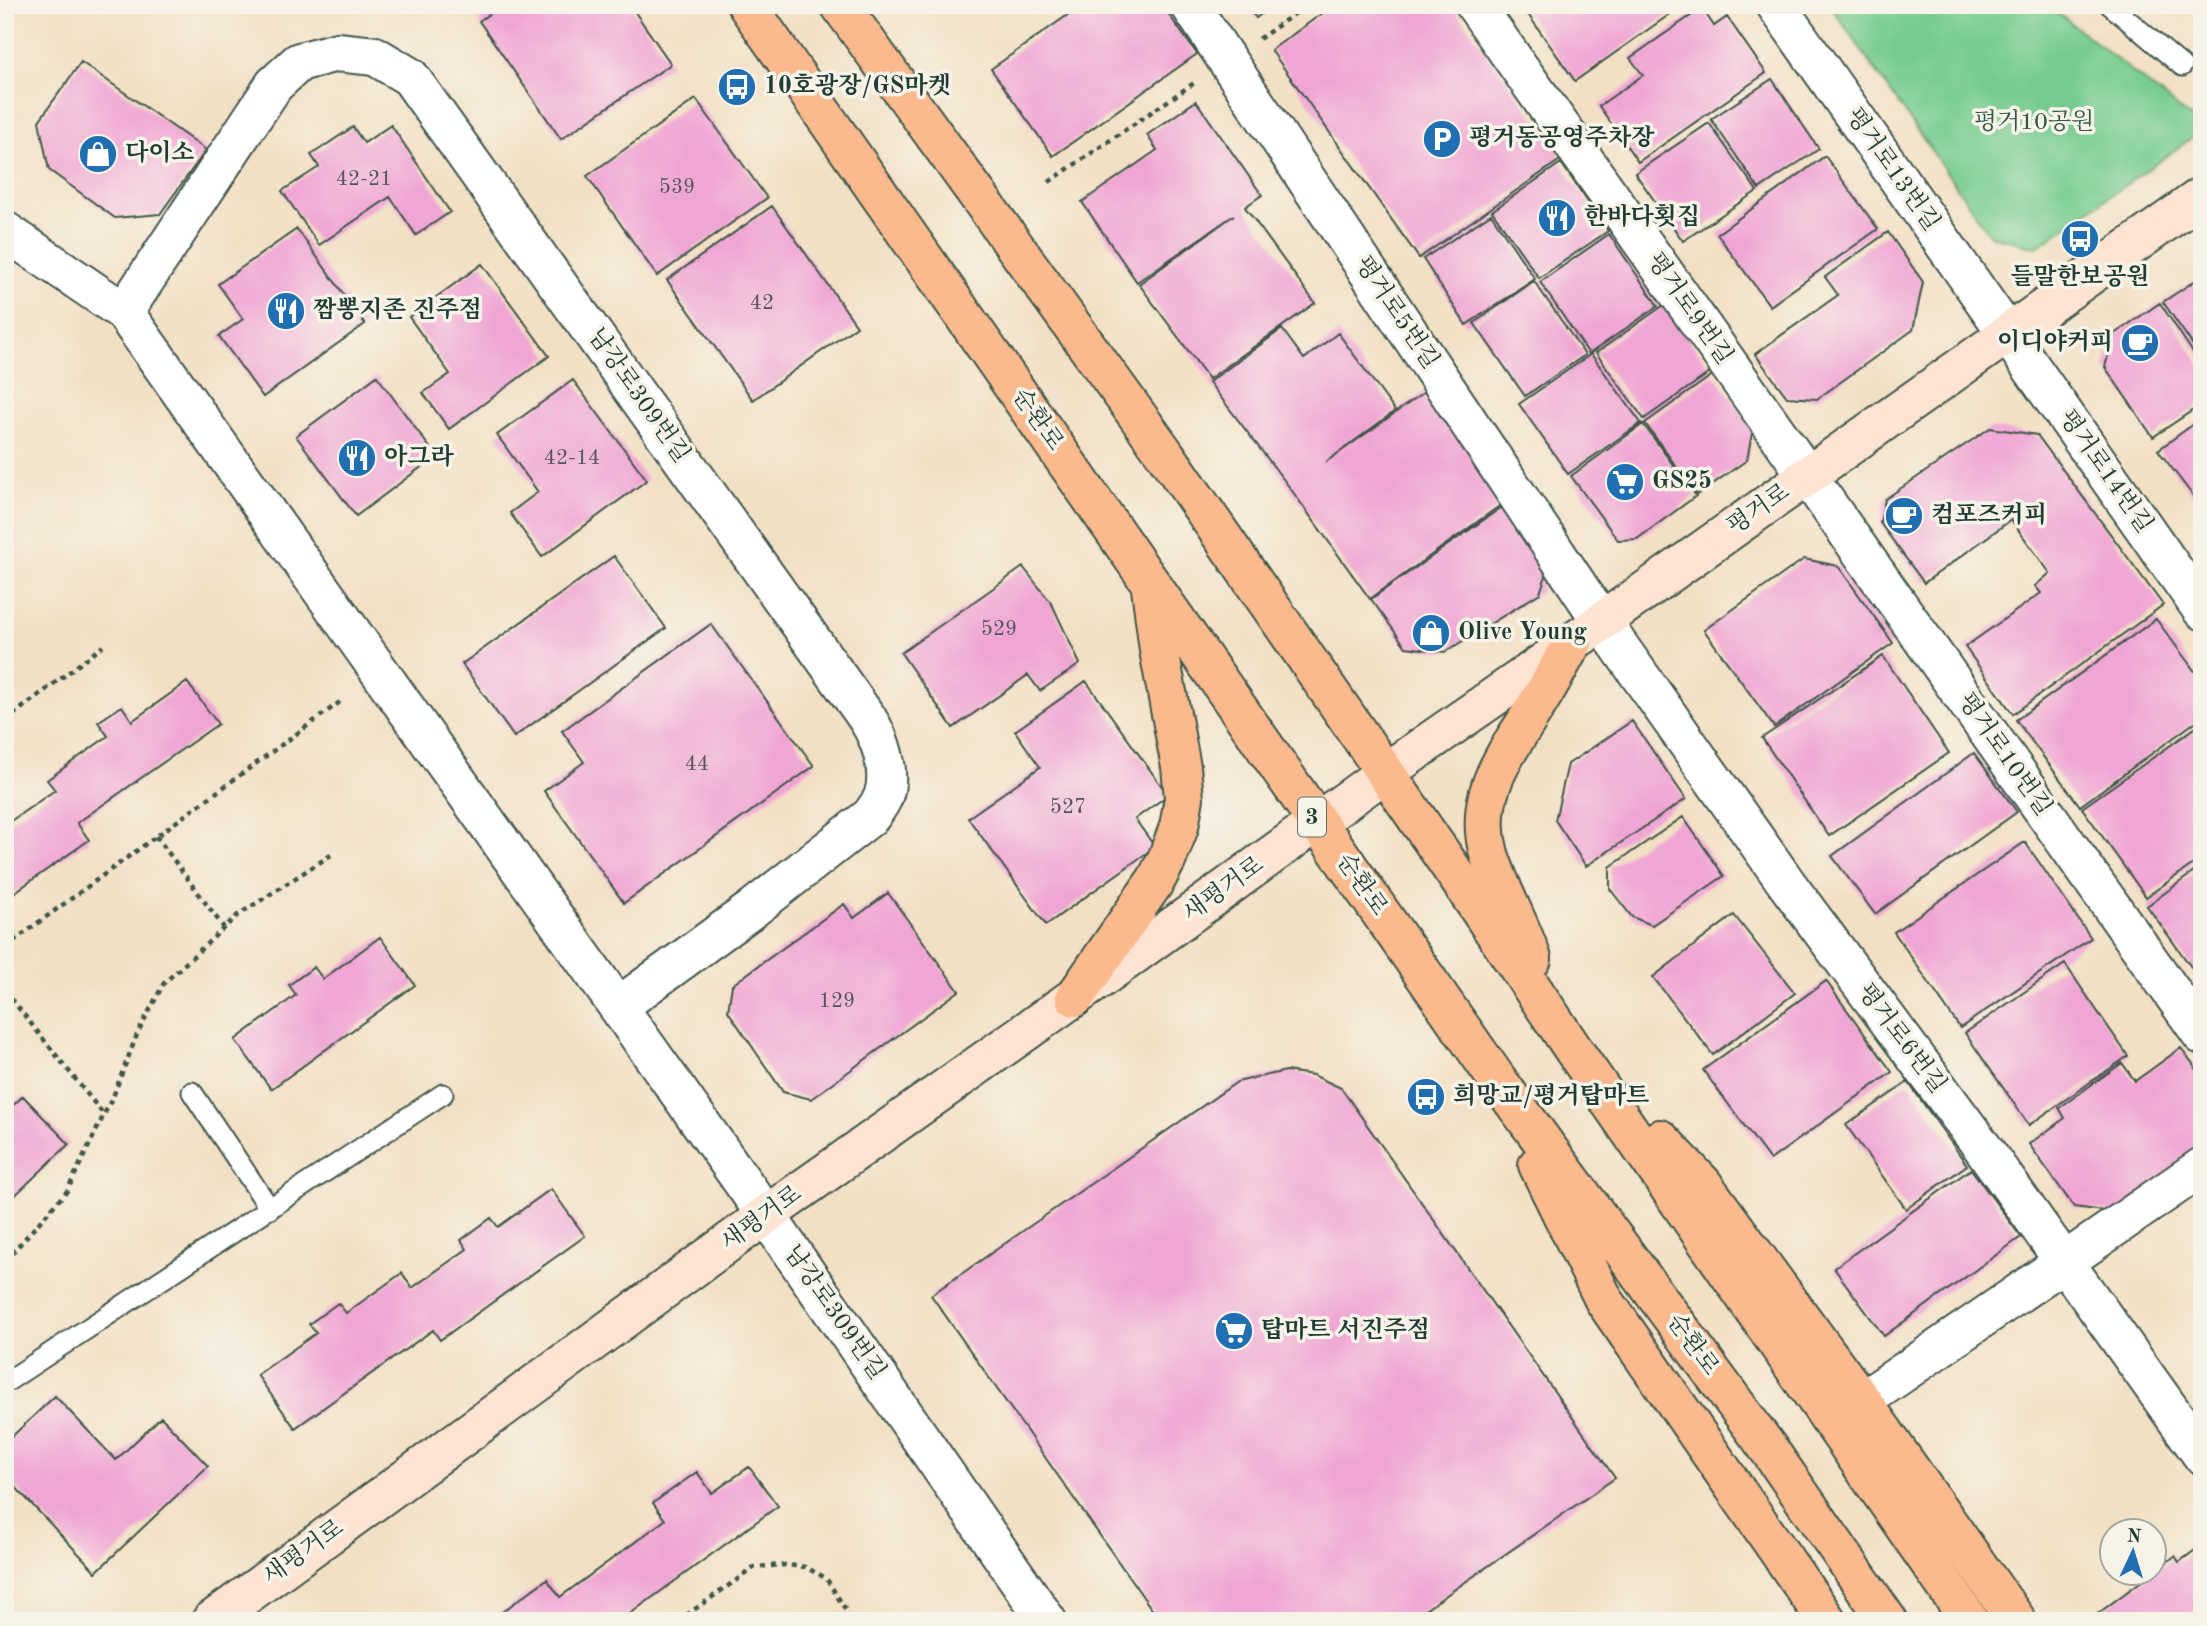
<svg xmlns="http://www.w3.org/2000/svg" width="2207" height="1626" viewBox="0 0 2207 1626" font-family="'Old Standard TT','Noto Serif KR',serif">
	<style>
		.green { fill: #76cc90; stroke: #4a8462; stroke-width: 2 }
		.building { fill: #f0a6d4 }
		.lines { fill: none; stroke-linecap: round; stroke-linejoin: round }
		.lane-casing { stroke: #3f554a; stroke-width: 23 }
		.street-casing { stroke: #3f554a; stroke-width: 42 }
		.secondary-casing { stroke: #3f554a; stroke-width: 42 }
		.primary-casing { stroke: #3f554a; stroke-width: 42 }
		.path { stroke: #3f554a; stroke-width: 4.5; stroke-dasharray: 5 5; stroke-linecap: butt }
		.lane { stroke: #fff; stroke-width: 19 }
		.street { stroke: #fff; stroke-width: 38 }
		.secondary { stroke: #fde3d1; stroke-width: 38 }
		.primary { stroke: #fbba8d; stroke-width: 38 }
		.labels { text-anchor: middle; dominant-baseline: central; stroke-width: 7; stroke-linejoin: round; paint-order: stroke }
		.number-label { font-size: 21px; fill: #53575c }
		.shield { fill: #f7f3e8; stroke: #60746a; stroke-width: 2 }
		.shield-label { font-size: 23px; font-weight: bold; fill: #1f3d34 }
		.poi-label { font-size: 24px; font-weight: bold; fill: #1f3d34; stroke: #f7f3e8; text-anchor: start }
		.park-label { font-size: 24px; fill: #305a46; stroke: #f7f3e8 }
		.street-label { font-size: 24px; fill: #1f3d34; stroke: #f7f3e8 }
	</style>
	<rect width="100%" height="100%" fill="#f7f3e8"/>
	<filter id="ink" filterUnits="userSpaceOnUse"><feTurbulence type="fractalNoise" baseFrequency=".0143" numOctaves="2"/><feDisplacementMap in="SourceGraphic" scale="14" xChannelSelector="R" yChannelSelector="G"/><feConvolveMatrix kernelMatrix="1 2 1 2 8 2 1 2 1" color-interpolation-filters="sRGB"/></filter>
	<filter id="wash" filterUnits="userSpaceOnUse"><feTurbulence type="fractalNoise" baseFrequency=".00686" numOctaves="4" result="noise"/><feDisplacementMap in="SourceGraphic" scale="28" xChannelSelector="R" yChannelSelector="G"/><feGaussianBlur stdDeviation="1.57" result="paint"/><feColorMatrix in="noise" values="0 0 0 0 0 0 0 0 0 0 0 0 0 0 0 0 0 1.4 0 .05"/><feComposite in="paint" operator="in"/></filter>
	<g filter="url(#wash)">
		<rect width="100%" height="100%" fill="#f2e0c4"/>
		<!-- green -->
		<path class="green" d="M1830 5H2048L2202 127V131L2037 247 1991 236Z"/>
		<g id="blocks">
			<!-- building -->
			<path class="building" d="M502 5H630L671 64 561 139 479 21Z
				M1082 5H1162L1197 54 1053 156 991 69Z
				M1246 5H1273L1256 18Z
				M1334 5H1452L1563 158 1419 258 1271 50Z
				M1532 5H1683L1575 81 1525 10Z
				M1702 8 1714 26 1727 17 1766 73 1638 162 1599 106 1643 75 1630 58Z
				M81 62 206 150 160 214 115 218 49 170 39 121Z
				M1772 79 1819 149 1759 189 1711 119Z
				M696 99 767 198 657 276 587 176Z
				M1196 101 1262 195 1245 207 1315 303 1209 379 1139 284 1234 215 1137 282 1082 202 1157 150 1147 135Z
				M1709 123 1757 191 1683 241 1635 173Z
				M391 125 450 212 416 235 390 197 319 245 282 191 319 167 311 155 353 127 364 143Z
				M1825 156 1878 229 1770 306 1717 234Z
				M1561 163 1608 231 1539 278 1492 211Z
				M772 206 857 326 753 400 667 280Z
				M1491 214 1535 279 1466 325 1423 259Z
				M297 229 365 324 263 397 219 336 243 319 218 284Z
				M1888 232 1923 282 1913 330 1817 399 1787 397 1755 354 1838 295 1825 277Z
				M1609 234 1658 306 1589 354 1540 282Z
				M482 264 549 356 449 429 423 393 450 374 409 317Z
				M2202 276V358L2163 302Z
				M1534 281 1585 355 1525 396 1474 323Z
				M2160 303 2202 366V404L2153 437 2105 367 2114 334Z
				M1664 305 1712 371 1644 419 1596 353Z
				M1282 329 1304 359 1338 333 1395 411 1326 462 1433 386 1512 497 1370 599 1290 488 1209 382Z
				M1591 354 1641 423 1568 474 1519 404Z
				M1714 374 1753 428 1747 460 1697 495 1645 423Z
				M377 376 436 456 356 516 296 436Z
				M573 380 647 480 542 557 510 513 538 492 497 435Z
				M2202 418V498L2197 501 2158 450Z
				M1643 424 1696 496 1637 539 1618 540 1571 476Z
				M1990 428 2037 435 2163 605 2013 714 1965 647 2041 593 2035 586 2050 573 2011 520 1924 583 1880 523 1885 499Z
				M1505 505 1549 567 1540 593 1445 652 1406 647 1371 599Z
				M614 556 666 628 514 737 462 664Z
				M1804 559 1838 566 1893 643 1774 727 1704 630Z
				M1023 567 1052 604 1080 664 1040 691 1028 675 953 728 901 653Z
				M2156 619 2202 681V717L2080 806 2016 720Z
				M711 624 814 766 624 903 544 791 584 762 562 731Z
				M1883 656 1949 753 1829 836 1762 738Z
				M1086 681 1168 795 1135 819 1155 847 1046 925 968 818 1040 767 1015 731Z
				M187 682 218 724 77 823 89 840 5 899V825L55 790 47 780 108 736 98 722 122 706 132 721Z
				M1632 721 1686 799 1586 866 1555 820 1568 764Z
				M2202 723V858L2146 897 2082 808Z
				M1974 753 2017 812 1875 914 1832 856Z
				M1683 817 1724 876 1652 925 1632 917 1610 889V867Z
				M2025 842 2091 938 1960 1028 1894 932Z
				M2202 866V982L2147 906Z
				M888 893 959 991 811 1099 783 1092 728 1011 732 985 844 904 854 918Z
				M1734 915 1795 993 1713 1055 1653 977Z
				M380 937 415 985 271 1089 235 1040 296 995 289 985 314 967 323 979Z
				M2065 964 2128 1056 2029 1125 1965 1033Z
				M1826 981 1892 1072 1770 1160 1703 1070Z
				M2181 1048 2202 1076V1152L2119 1213 2074 1207 2029 1144 2065 1118 2059 1108 2122 1063 2135 1081Z
				M1286 1071 1313 1075 1341 1088 1615 1478 1409 1621H1160L931 1295 1237 1082Z
				M1908 1082 1967 1165 1906 1209 1846 1125Z
				M23 1096 69 1144 5 1205V1113Z
				M1971 1169 2021 1237 1884 1336 1834 1268Z
				M551 1189 585 1236 440 1340 433 1330 295 1428 257 1375 316 1333 309 1324 338 1303 346 1313 402 1273 412 1288 467 1249 461 1240 491 1218 498 1227Z
				M55 1396 116 1460 161 1417 208 1466 96 1572 5 1476V1443Z
				M749 1467 778 1506 620 1621H508L502 1612 547 1579 560 1597 665 1520 653 1503 697 1472 712 1493Z
				M2202 1545V1621H2088L2175 1556 2179 1562Z"/>
		</g>
	</g>
	<g filter="url(#ink)">
		<use href="#blocks" fill-opacity="0" stroke="#3f554a" stroke-width="2"/>
		<g class="lines">
			<!-- lane casing -->
			<g class="lane-casing">
				<path id="lane" d="M2110 5 2182 66
					M192 1092 270 1209
					M5 1383 443 1094"/>
			</g>
			<!-- street casing -->
			<g class="street-casing">
				<path id="street" d="M1190 5 1602 622 1787 884 1983 1148 2202 1455
					M1475 5 2202 1035
					M1776 5 2202 610
					M5 231 124 312 766 1215 1047 1621
					M124 312 274 85 299 62 337 52 375 56 410 77 867 718C881 740 892 772 883 797 880 804 875 810 871 816L751 910 619 1006
					M1862 1401 2202 1167"/>
			</g>
			<!-- secondary casing -->
			<g class="secondary-casing">
				<path id="secondary" d="M211 1621 766 1215 1124 962 1386 772 1573 642 2202 196"/>
			</g>
			<!-- primary casing -->
			<g class="primary-casing">
				<path id="primary" d="M747 5 1496 1078 1770 1451 1888 1621
					M840 5 1163 451 1456 875 1573 1049 1970 1621
					M1532 959C1520 923 1500 890 1489 854 1471 791 1511 748 1541 698 1552 680 1562 661 1573 642
					M1075 997 1156 880 1167 859 1179 827 1184 798 1181 767 1159 650 1151 588
					M1660 1139 1702 1183 1862 1401 2017 1621
					M1538 1165 1604 1300 1827 1621"/>
			</g>
			<!-- path -->
			<path class="path" d="M1259 39 1307 5
				M1049 182 1194 83
				M5 721 103 646
				M156 836 224 928
				M5 947 340 702
				M5 991 104 1115
				M5 1261 67 1191 114 1094 138 1032 164 983 238 915 331 855
				M678 1621 755 1567 785 1565 805 1567 826 1578 847 1612 846 1621"/>
			<!-- lane -->
			<use href="#lane" class="lane"/>
			<!-- street -->
			<use href="#street" class="street"/>
			<!-- secondary -->
			<use href="#secondary" class="secondary"/>
			<!-- primary -->
			<use href="#primary" class="primary"/>
		</g>
	</g>
	<!-- icons -->
	<defs>
		<g id="bus-disc" transform="scale(2.0125)"><circle r="9.5" fill="#1f6fb2" stroke="#f7f3e8"/><path d="M-5-6H5V4H4V6H2V4H-2V6H-4V4H-5ZM-3.5-4V0h7V-4ZM-3.5 1.2v1.5H-2V1.2ZM2 1.2v1.5H3.5V1.2Z" fill="#fff"/></g>
		<g id="parking-disc" transform="scale(2.0125)"><circle r="9.5" fill="#1f6fb2" stroke="#f7f3e8"/><path d="M-3.5-5.5H1a3.5 3.5 0 0 1 0 7H-1V5.5H-3.5ZM-1-3.4V-.6H.8a1.4 1.4 0 0 0 0-2.8Z" fill="#fff"/></g>
		<g id="shop-disc" transform="scale(2.0125)"><circle r="9.5" fill="#1f6fb2" stroke="#f7f3e8"/><path d="M-5-2.5h2.3a2.7 3.5 0 0 1 5.4 0H5L5.5 6h-11ZM-1.5-2.5h3a1.5 2.3 0 0 0-3 0Z" fill="#fff"/></g>
		<g id="restaurant-disc" transform="scale(2.0125)"><circle r="9.5" fill="#1f6fb2" stroke="#f7f3e8"/><path d="M-5-6h1v4h1v-4h1v4h1v-4h1v5L-1.5 .5V6h-2V.5L-5-1ZM5-6V6H3V1.5H1.5Q1.5-4 5-6Z" fill="#fff"/></g>
		<g id="cafe-disc" transform="scale(2.0125)"><circle r="9.5" fill="#1f6fb2" stroke="#f7f3e8"/><path d="M-5.5-4.5H6V0H3Q3 3.5 0 3.5H-2.5Q-5.5 3.5-5.5 0ZM3-3.2v2h1.7v-2ZM-6 4.5H4V6H-6Z" fill="#fff"/></g>
		<g id="supermarket-disc" transform="scale(2.0125)"><circle r="9.5" fill="#1f6fb2" stroke="#f7f3e8"/><path d="M-6-5.5h2.5l.6 2H6L4.5 2H-2.5L-4.4-4H-6ZM-1.5 3.2a1.3 1.3 0 1 0 .1 0ZM3 3.2a1.3 1.3 0 1 0 .1 0Z" fill="#fff"/></g>
	</defs>
	<g fill-rule="evenodd">
		<use href="#bus-disc" x="737" y="87"/>
		<use href="#parking-disc" x="1442" y="139"/>
		<use href="#shop-disc" x="98" y="154"/>
		<use href="#restaurant-disc" x="1557" y="218"/>
		<use href="#bus-disc" x="2080" y="239"/>
		<use href="#restaurant-disc" x="286" y="311"/>
		<use href="#cafe-disc" x="2140" y="343"/>
		<use href="#restaurant-disc" x="357" y="458"/>
		<use href="#supermarket-disc" x="1625" y="482"/>
		<use href="#cafe-disc" x="1904" y="516"/>
		<use href="#shop-disc" x="1431" y="633"/>
		<use href="#bus-disc" x="1426" y="1097"/>
		<use href="#supermarket-disc" x="1234" y="1331"/>
	</g>
	<g class="labels">
		<!-- number labels -->
		<g class="number-label">
			<text x="364" y="179">42-21</text>
			<text x="677" y="187">539</text>
			<text x="762" y="303">42</text>
			<text x="572" y="458">42-14</text>
			<text x="999" y="629">529</text>
			<text x="697" y="764">44</text>
			<text x="1068" y="807">527</text>
			<text x="837" y="1001">129</text>
		</g>
		<!-- shield labels -->
		<rect class="shield" x="1298" y="797.5" width="28" height="39" rx="5"/>
		<g class="shield-label">
			<text x="1312" y="817">3</text>
		</g>
		<!-- poi labels -->
		<g class="poi-label">
			<text x="764" y="87">10호광장/GS마켓</text>
			<text x="1469" y="139">평거동공영주차장</text>
			<text x="125" y="154">다이소</text>
			<text x="1584" y="218">한바다횟집</text>
			<text x="2080" y="278" text-anchor="middle">들말한보공원</text>
			<text x="313" y="311">짬뽕지존 진주점</text>
			<text x="2113" y="343" text-anchor="end">이디야커피</text>
			<text x="384" y="458">아그라</text>
			<text x="1652" y="482">GS25</text>
			<text x="1931" y="516">컴포즈커피</text>
			<text x="1458" y="633">Olive Young</text>
			<text x="1453" y="1097">희망교/평거탑마트</text>
			<text x="1261" y="1331">탑마트 서진주점</text>
		</g>
		<!-- park labels -->
		<g class="park-label">
			<text x="2034" y="123">평거10공원</text>
		</g>
		<!-- street labels -->
		<g class="street-label">
			<text transform="translate(1892 170) rotate(55)">평거로13번길</text>
			<text transform="translate(1689 309) rotate(55)">평거로9번길</text>
			<text transform="translate(1396 313) rotate(56)">평거로5번길</text>
			<text transform="translate(638 396) rotate(55)">남강로309번길</text>
			<text transform="translate(1037 420) rotate(55)">순환로</text>
			<text transform="translate(2105 472) rotate(55)">평거로14번길</text>
			<text transform="translate(1759 510) rotate(-35)">평거로</text>
			<text transform="translate(2004 755) rotate(55)">평거로10번길</text>
			<text transform="translate(1361 885) rotate(55)">순환로</text>
			<text transform="translate(1224 890) rotate(-36)">새평거로</text>
			<text transform="translate(1901 1039) rotate(53)">평거로6번길</text>
			<text transform="translate(762 1219) rotate(-36)">새평거로</text>
			<text transform="translate(834 1313) rotate(55)">남강로309번길</text>
			<text transform="translate(1692 1345) rotate(54)">순환로</text>
			<text transform="translate(304 1553) rotate(-36)">새평거로</text>
		</g>
	</g>
	<!-- margin -->
	<rect width="2207" height="1626" fill="none" stroke="#f7f3e8" stroke-width="28"/>
	<!-- north arrow -->
	<g transform="translate(2133 1552) rotate(4)"><circle r="33" fill="#f7f3e8" stroke="#a1aaa0" stroke-width="2"/>
	<path d="M0-5L12 26L0 18L-12 26Z" fill="#1f6fb2"/>
	<text y="-10" font-size="19" font-weight="bold" text-anchor="middle" fill="#1f3d34">N</text>
	</g>
</svg>
